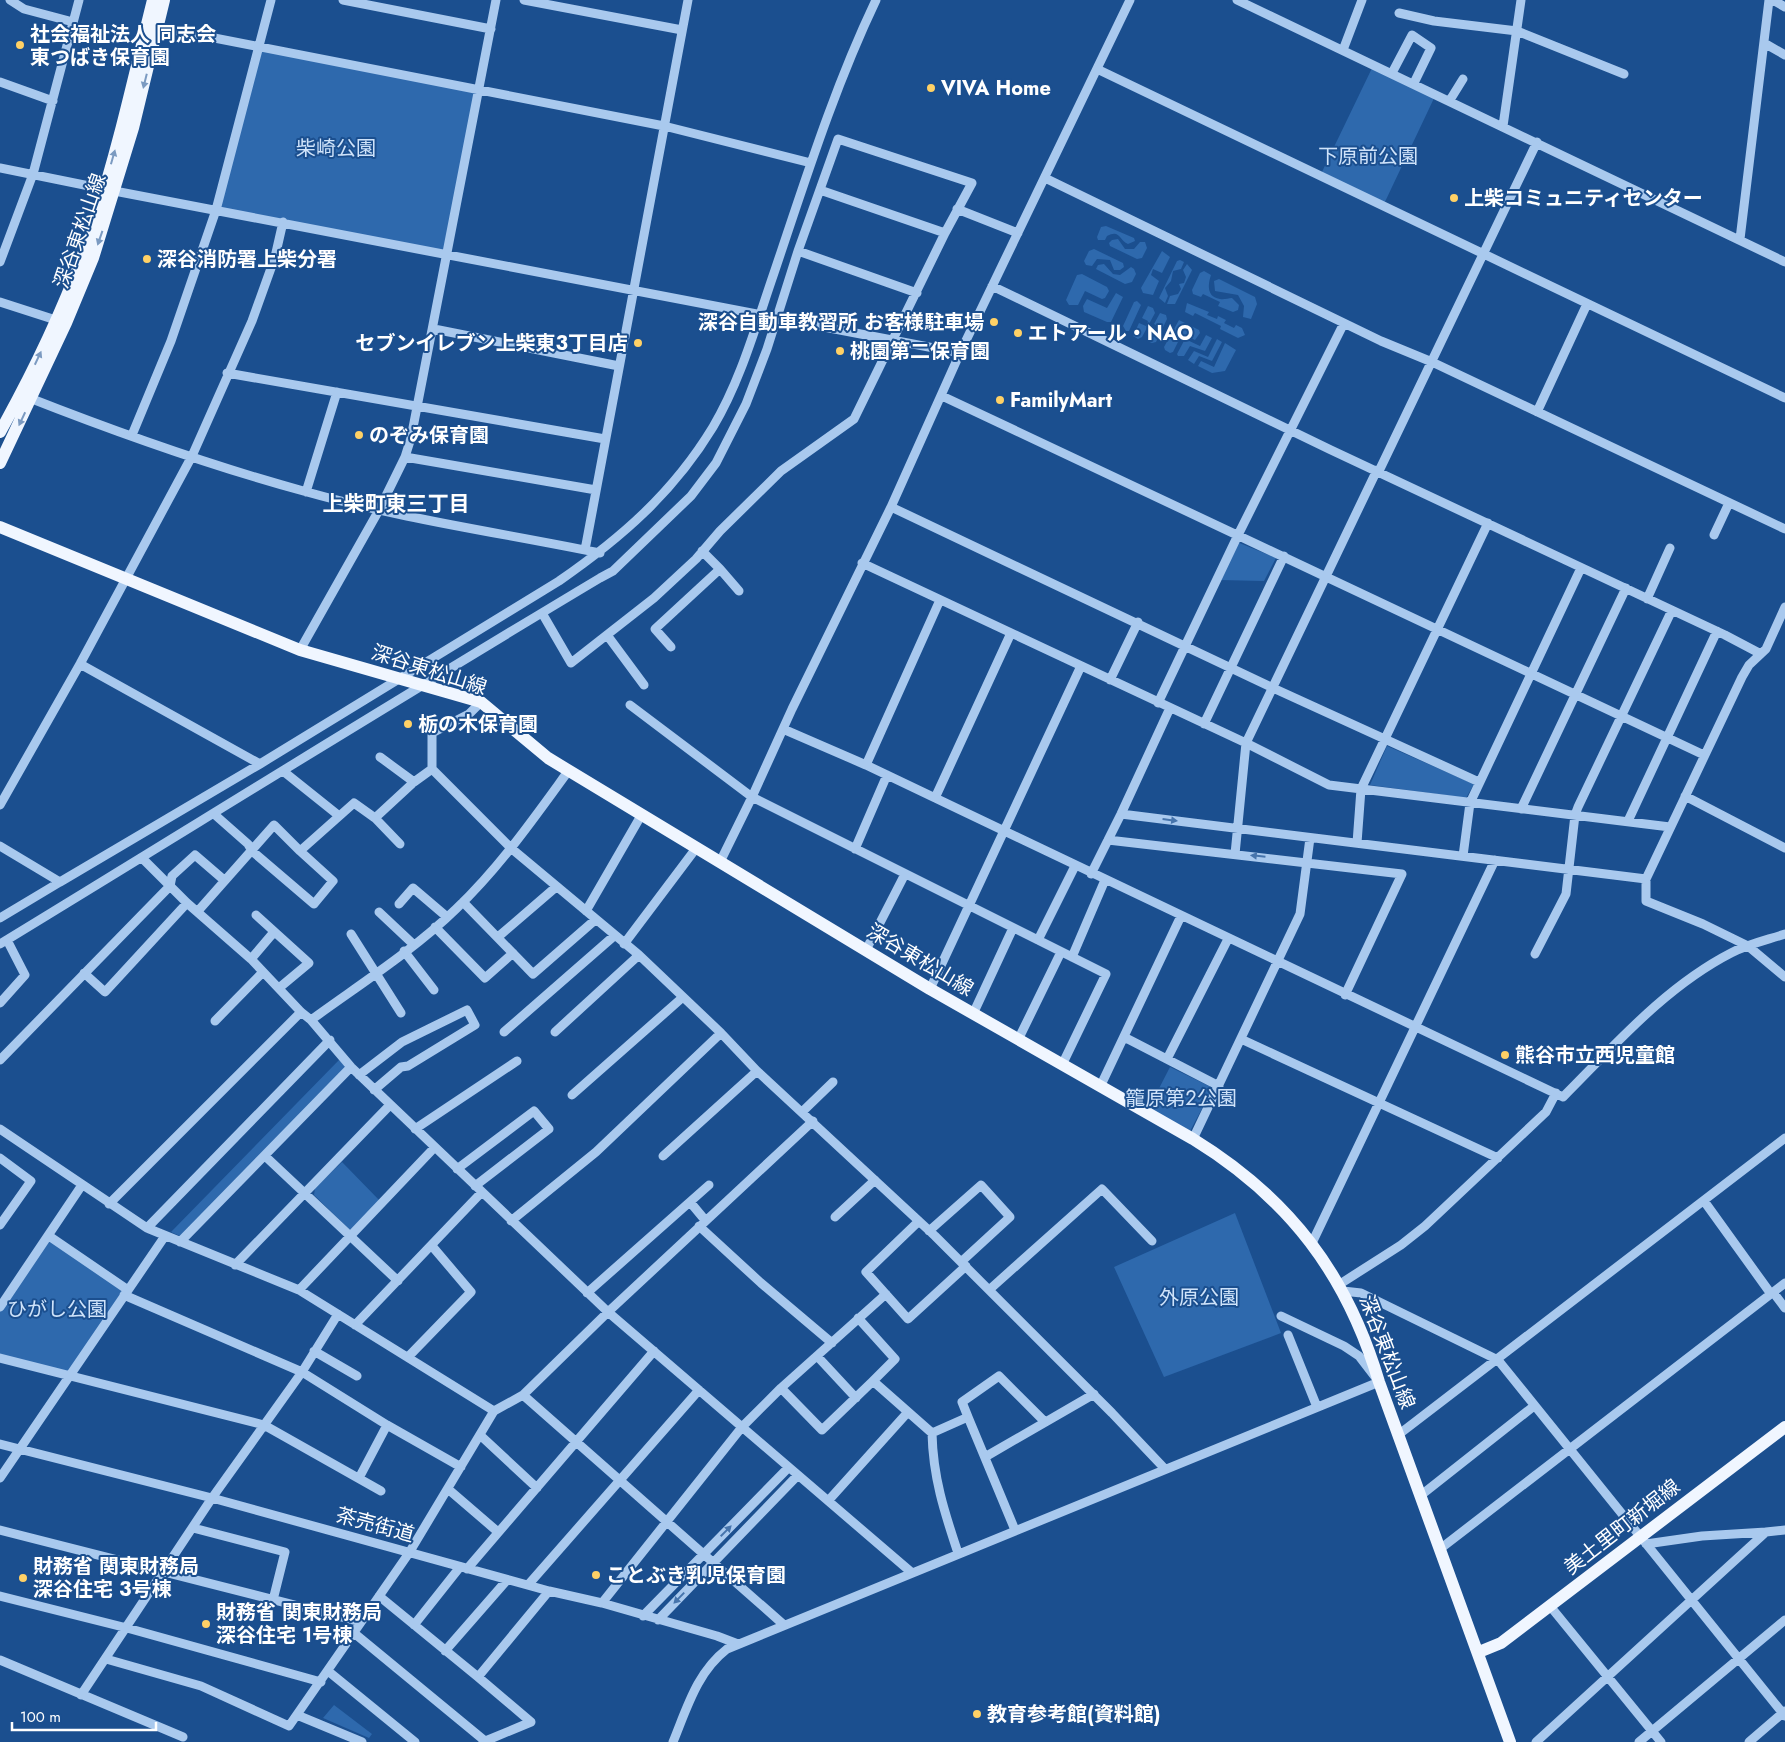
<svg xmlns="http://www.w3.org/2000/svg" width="1785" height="1742" viewBox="0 0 1785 1742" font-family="Jost,'Noto Sans JP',sans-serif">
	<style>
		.green { fill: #2e69ad }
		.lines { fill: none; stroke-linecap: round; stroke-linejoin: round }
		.minor { stroke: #a9c9ee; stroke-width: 9 }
		.major { stroke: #f0f6ff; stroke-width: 12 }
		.oneway { fill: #7b9ac1 }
		.oneway2 { fill: #4674ac }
		.poi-dot { fill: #ffd166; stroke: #1b4f8f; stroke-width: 2 }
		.labels { text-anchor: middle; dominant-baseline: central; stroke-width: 4; stroke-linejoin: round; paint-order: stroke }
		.poi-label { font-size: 20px; font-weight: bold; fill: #fff; stroke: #1b4f8f; text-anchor: start }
		.park-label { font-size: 20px; fill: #cfe3fa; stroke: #1b4f8f }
		.street-label { font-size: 20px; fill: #fff; stroke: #1b4f8f }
		.neighbourhood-label { font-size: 21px; font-weight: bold; fill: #fff; stroke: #1b4f8f }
	</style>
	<rect width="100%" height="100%" fill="#1b4f8f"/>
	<!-- green -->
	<path class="green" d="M259 48 479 90 448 253 216 210Z
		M1374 64 1436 94 1383 206 1320 176Z
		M1106 226 1134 238 1135 241 1128 244C1119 240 1120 229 1107 236L1105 240H1098L1097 237 1101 227Z
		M1118 239 1125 249H1134L1140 242H1145L1147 248 1142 258 1137 259 1110 246 1109 243 1112 240Z
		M1094 249 1123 263 1124 267 1120 270H1114L1110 260 1097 259 1092 266 1086 265 1084 261 1089 251Z
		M1162 251 1170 257 1162 273 1153 269 1151 275 1159 281 1153 295 1143 293 1141 288Z
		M1180 260 1184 262 1181 269 1173 271 1171 281 1165 288 1168 296 1165 303 1159 298 1177 261Z
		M1104 264 1113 274 1120 275 1131 267 1134 269 1136 274 1132 282 1125 284 1096 269 1098 265Z
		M1187 264 1192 270 1175 304H1167L1170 296 1178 294 1181 289 1179 284 1184 283 1186 277 1183 270Z
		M1204 271 1211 275C1208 284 1206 297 1220 299 1224 300 1228 298 1232 298L1239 305 1238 310 1233 312 1218 306 1220 302 1203 294 1201 297 1193 294 1192 290 1200 273Z
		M1082 274 1107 287 1109 291 1105 298 1102 299 1085 291 1078 305H1069L1066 300 1077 275Z
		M1219 279 1255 297 1257 304 1251 319 1243 317 1244 306 1238 295 1215 291 1214 281Z
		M1116 293 1123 297 1111 322H1107L1084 312 1083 306 1087 299 1107 308Z
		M1137 301 1141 305 1129 331H1126L1123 326 1134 302Z
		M1187 303 1209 312 1207 315 1217 319 1218 316 1226 320 1224 323 1234 328 1236 325 1242 328 1245 335 1238 338 1220 329 1221 326 1195 313 1193 316 1185 312Z
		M1148 306 1153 308 1155 313 1142 337 1138 339 1133 336 1139 323 1146 326 1148 321 1142 318Z
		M1160 313 1166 315 1167 319 1156 342 1152 343 1147 341 1152 329 1158 332 1160 327 1154 324Z
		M1179 320 1199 330 1200 333 1195 340 1182 334 1173 352 1170 353 1165 350 1164 347Z
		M1206 335 1212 338 1205 351 1190 346 1184 356H1178L1177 354 1185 339 1200 346Z
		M1217 339 1222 342 1212 361 1199 356 1194 364 1188 360 1194 351 1208 357Z
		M1225 343 1236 350 1225 371 1212 373 1198 366 1201 361 1214 367Z
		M1237 542 1276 558 1264 581 1220 580Z
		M1387 746 1474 784 1466 798 1370 785Z
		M339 1060 346 1067 182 1237 171 1232Z
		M1170 1067 1213 1088 1189 1133 1149 1108Z
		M342 1162 380 1201 353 1229H349L314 1195 315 1188Z
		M1235 1213 1281 1333 1164 1377 1114 1267Z
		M49 1236 128 1290 69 1377 0 1358V1307Z
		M334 1705 372 1734 369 1738 323 1718Z"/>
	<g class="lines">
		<!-- minor -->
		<path class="minor" d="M10 0 24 9 73 22
			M343 0 491 29
			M524 0 682 30
			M1237 0 1785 262
			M1773 0 1785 7
			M1399 13 1434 21 1517 31 1624 74
			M153 26 664 126 811 163
			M1764 43 1785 55
			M1343 50 1362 0
			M1097 69 1785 398
			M1392 73 1412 35 1431 48 1414 83
			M0 82 53 101
			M1450 100 1463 79
			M1503 126 1521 0
			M0 168 104 189 960 353
			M1045 178 1381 341 1432 362 1785 529
			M820 190 945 233
			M957 209 1018 233
			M1740 239 1769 0
			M798 251 917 293
			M0 262 33 174 79 0
			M992 286 1331 450 1725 635 1761 654
			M0 302 62 322
			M434 329 619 366
			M227 373 605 439
			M942 396 1704 755
			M27 397C116 432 215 467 307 492 403 519 502 533 600 553
			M1537 412 1587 304
			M132 435 171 341 216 210 271 0
			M405 457 596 490
			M1379 471 1537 142
			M306 492 337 392
			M891 507 1273 688 1479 782
			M1714 535 1729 503
			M585 550 688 0
			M702 551 720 569
			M862 563 1246 743 1329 785 1670 827
			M1647 599 1670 548
			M1785 607 1766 649 1749 665 1742 677 1646 879V901L1703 924 1748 946 1785 977
			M607 635 644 685
			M671 647 655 629 720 569 739 591
			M300 650 379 510 405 457 411 438 496 0
			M80 664 260 764
			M1110 680 1138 622
			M1158 703 1238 535 1344 323
			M630 705 752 797 1106 974 1062 1065
			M1204 724 1284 556
			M783 729 866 765 1563 1097C1615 1045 1665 987 1731 953 1748 944 1767 940 1785 934
			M380 757 414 782
			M866 765 940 600
			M432 769 512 849 639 955 721 1033 757 1071 935 1236 1112 1413 1165 1469
			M283 771 338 815
			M1685 796 1785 848
			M935 798 1011 633
			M0 805 80 664 192 456 252 321 275 257 283 222
			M1521 809 1626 588
			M214 814 248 844 252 851 314 904 333 881 300 851 354 803 375 818 400 844
			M1121 814 1646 879
			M375 818 414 782 432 769V733L469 714 481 702
			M1628 821 1717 631
			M1108 840 1402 874 1345 995
			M1357 843 1361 789 1488 523
			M0 846 60 882 260 764 559 581C621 538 673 493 713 427 741 380 756 325 774 273 805 181 834 88 876 0
			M855 849 887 775
			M1235 854 1246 743 1377 470
			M1463 856 1470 803 1581 568
			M142 858 187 903 251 959 301 1012 311 1020 351 1067 608 1312 911 1572
			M721 860 752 797 792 709 891 507 960 353 1130 0
			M1091 874 1121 814 1170 708
			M463 902 533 974 595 920
			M399 904 413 888 447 917
			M198 911 274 825 300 851
			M586 911 642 814
			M379 912 413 944
			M256 915 309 963 279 988
			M0 918 60 882
			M435 927 485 978 513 953
			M351 934 401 1013
			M498 937 556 887
			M1038 940 1075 866
			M0 944C200 822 399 698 600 578L613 571 691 496 716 463 746 404 767 349 798 251 838 139 972 183 945 233 854 419 781 471 720 531 696 559 654 598 571 663 542 613
			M624 944 697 847
			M866 950 905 874
			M404 951 434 990
			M1535 954 1566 894 1575 815 1578 807 1672 610
			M1072 957 1105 880
			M251 959 274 932
			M84 973 105 992 187 903
			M930 989 1081 666
			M0 1003 25 975 7 940
			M973 1014 1013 928
			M311 1020C359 985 414 950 456 909 500 867 534 818 569 770
			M215 1021 263 972
			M504 1032 614 936
			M555 1032 639 955
			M1124 1037 1219 1086
			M1241 1039 1498 1158
			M1018 1040 1061 952
			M1167 1059 1228 939
			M0 1060 170 886 172 876 195 855 224 880
			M359 1075 402 1042 467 1010 475 1025 408 1066 401 1067 374 1090
			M1100 1087 1181 916
			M572 1095 683 997
			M802 1112 833 1082
			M0 1129 147 1228 299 1290 494 1411
			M415 1129 517 1061
			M1193 1139 1300 914 1310 838
			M265 1156 398 1281
			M663 1156 757 1071
			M0 1158 31 1181 0 1225
			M457 1169 534 1111 549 1129 475 1186
			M1704 1201 1771 1294
			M690 1202 705 1220
			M109 1204 301 1012
			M835 1217 875 1180
			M511 1221 596 1152 721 1033
			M919 1221 866 1272 908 1319 966 1266
			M699 1226 761 1283 832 1343
			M147 1228 330 1040
			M929 1231 981 1185 1010 1217 961 1262
			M49 1236 128 1290
			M180 1242 351 1067
			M1312 1243 1495 860
			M235 1265 390 1105
			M1340 1284 1401 1245 1425 1226 1546 1112 1556 1093
			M299 1290 434 1148
			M989 1290 1102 1189 1152 1241
			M1343 1291 1361 1293 1498 1360 1785 1716
			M1773 1292 1785 1308
			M587 1293 709 1185
			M124 1295 302 1372 387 1425 461 1467
			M0 1307 82 1185
			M858 1318 895 1359 873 1381 932 1433C933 1477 944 1511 958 1553
			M355 1325 481 1193
			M1288 1335 1317 1407
			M314 1351 357 1376
			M817 1356 856 1398
			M408 1357 471 1292 432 1246
			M0 1358 264 1425 381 1491
			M781 1388 822 1430 873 1381
			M523 1395 784 1625
			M968 1417 962 1402 999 1376 1045 1422
			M932 1433 968 1417 1015 1530
			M480 1435 537 1488
			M1398 1435 1785 1138
			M0 1444 212 1498 549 1591 602 1603 717 1636 738 1644
			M985 1457 1094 1394
			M0 1478 165 1236
			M359 1478 387 1425
			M448 1489 498 1532
			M1420 1496 1534 1406
			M828 1501 908 1412
			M193 1528 285 1552 273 1600
			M0 1530 361 1622
			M1646 1544 1702 1536 1766 1532
			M1440 1549 1785 1283
			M467 1569 654 1351
			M528 1585 699 1390
			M0 1596 127 1628 321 1682
			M379 1596 478 1677 549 1591
			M602 1603 742 1427 781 1388 886 1294
			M1550 1606 1661 1742
			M643 1616 788 1468
			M658 1620 798 1475
			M414 1625 460 1567
			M354 1633 485 1741
			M445 1651 507 1580
			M106 1659 201 1686 289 1726 409 1553 494 1411 523 1395 608 1312 813 1121
			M0 1660 183 1737
			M328 1671 415 1742
			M478 1677 531 1722 483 1742
			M81 1695 212 1498 302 1372 338 1314
			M297 1715 362 1742
			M673 1742C687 1708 697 1672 727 1649L1379 1382 1359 1356 1344 1346 1281 1316
			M1536 1742 1766 1532 1785 1530
			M1639 1742 1785 1620
			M1749 1742 1785 1711"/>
		<!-- major -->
		<path class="major" d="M0 432C38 364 72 292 96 217 119 146 135 72 153 0
			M0 463 66 323 93 258 133 128 164 0
			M0 527 300 650 481 702 548 758 930 989 1193 1139C1289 1198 1347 1274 1379 1382L1510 1742
			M1479 1652 1501 1643 1785 1427"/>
	</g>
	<!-- one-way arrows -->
	<defs><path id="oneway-solid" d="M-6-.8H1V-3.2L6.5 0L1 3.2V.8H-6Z" transform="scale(1.25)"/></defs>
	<g class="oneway">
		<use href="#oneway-solid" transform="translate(145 81) rotate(104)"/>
		<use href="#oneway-solid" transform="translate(113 157) rotate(-74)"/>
		<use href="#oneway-solid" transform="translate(100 238) rotate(109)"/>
		<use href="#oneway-solid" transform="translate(38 358) rotate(-65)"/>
		<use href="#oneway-solid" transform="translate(22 419) rotate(115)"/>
	</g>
	<g class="oneway2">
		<use href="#oneway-solid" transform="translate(1170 820) rotate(7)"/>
		<use href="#oneway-solid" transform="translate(1258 856) rotate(-174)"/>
		<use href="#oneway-solid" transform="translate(726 1531) rotate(-45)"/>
		<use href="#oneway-solid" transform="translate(679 1598) rotate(134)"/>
	</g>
	<!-- markers -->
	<g class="poi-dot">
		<circle cx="20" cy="45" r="5"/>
		<circle cx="931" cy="88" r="5"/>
		<circle cx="1454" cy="198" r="5"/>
		<circle cx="147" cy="259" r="5"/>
		<circle cx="994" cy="322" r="5"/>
		<circle cx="1018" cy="333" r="5"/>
		<circle cx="638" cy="343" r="5"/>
		<circle cx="840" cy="351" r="5"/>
		<circle cx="1000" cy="400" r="5"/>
		<circle cx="359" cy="435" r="5"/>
		<circle cx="408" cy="724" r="5"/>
		<circle cx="1505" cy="1055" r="5"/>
		<circle cx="596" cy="1575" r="5"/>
		<circle cx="23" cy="1578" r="5"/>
		<circle cx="206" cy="1624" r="5"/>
		<circle cx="977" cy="1714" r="5"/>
	</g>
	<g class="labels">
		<!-- poi labels -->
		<g class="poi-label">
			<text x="30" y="34">社会福祉法人 同志会<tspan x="30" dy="23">東つばき保育園</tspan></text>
			<text x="941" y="88">VIVA Home</text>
			<text x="1464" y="198">上柴コミュニティセンター</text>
			<text x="157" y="259">深谷消防署上柴分署</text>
			<text x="984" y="322" text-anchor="end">深谷自動車教習所 お客様駐車場</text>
			<text x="1028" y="333">エトアール・NAO</text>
			<text x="628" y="343" text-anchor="end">セブンイレブン上柴東3丁目店</text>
			<text x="850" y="351">桃園第二保育園</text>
			<text x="1010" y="400">FamilyMart</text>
			<text x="369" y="435">のぞみ保育園</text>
			<text x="418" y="724">栃の木保育園</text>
			<text x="1515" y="1055">熊谷市立西児童館</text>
			<text x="33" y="1566">財務省 関東財務局<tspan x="33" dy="23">深谷住宅 3号棟</tspan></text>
			<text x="606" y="1575">ことぶき乳児保育園</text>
			<text x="216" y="1612">財務省 関東財務局<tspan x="216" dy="23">深谷住宅 1号棟</tspan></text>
			<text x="987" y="1714">教育参考館(資料館)</text>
		</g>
		<!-- park labels -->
		<g class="park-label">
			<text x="336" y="148">柴崎公園</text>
			<text x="1368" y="156">下原前公園</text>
			<text x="1181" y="1098">籠原第2公園</text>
			<text x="1199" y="1297">外原公園</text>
			<text x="57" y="1309">ひがし公園</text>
		</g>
		<!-- street labels -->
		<g class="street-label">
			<text transform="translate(80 231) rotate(-71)">深谷東松山線</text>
			<text transform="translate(429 670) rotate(18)">深谷東松山線</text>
			<text transform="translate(920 960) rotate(31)">深谷東松山線</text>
			<text transform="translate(1387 1352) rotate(69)">深谷東松山線</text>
			<text transform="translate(375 1525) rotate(15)">茶売街道</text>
			<text transform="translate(1622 1527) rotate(-38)">美土里町新堀線</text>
		</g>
		<!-- neighbourhood labels -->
		<g class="neighbourhood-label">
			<text x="396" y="504">上柴町東三丁目</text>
		</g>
	</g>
	<!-- scale -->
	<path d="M12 1722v8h144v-8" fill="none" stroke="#ffffff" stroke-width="2.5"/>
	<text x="20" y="1722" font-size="15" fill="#ffffff" stroke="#1b4f8f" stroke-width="4" paint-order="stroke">100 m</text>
</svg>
